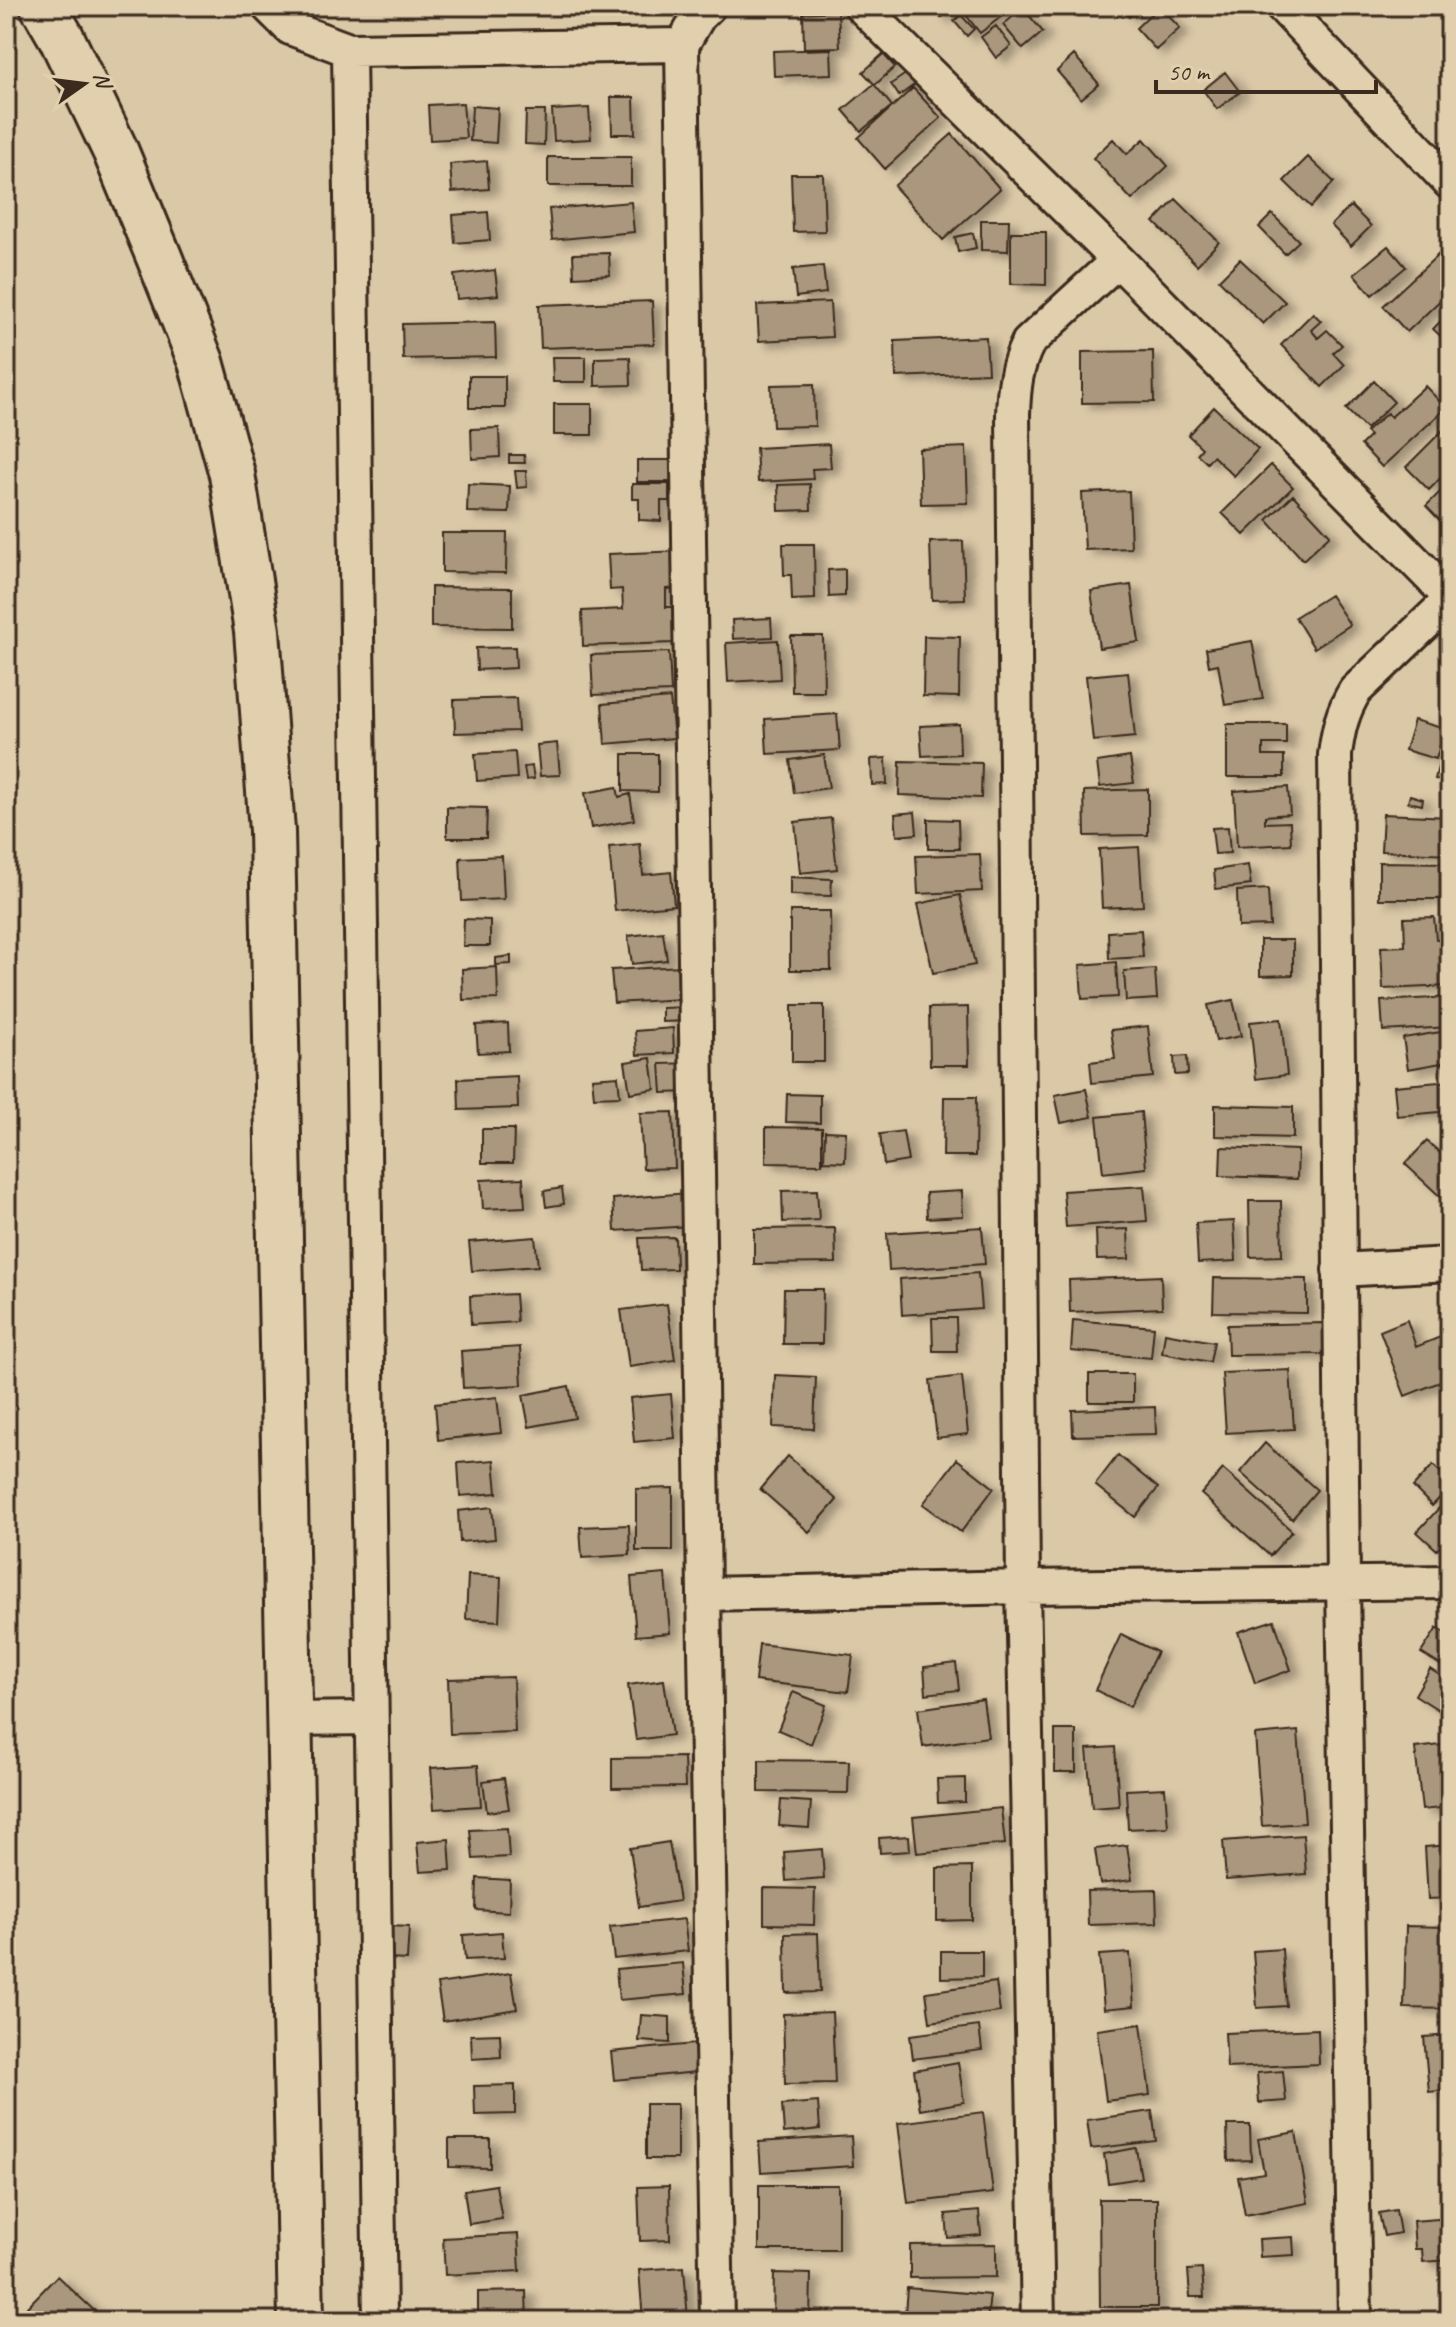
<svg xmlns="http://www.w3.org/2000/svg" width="1456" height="2327" viewBox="0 0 1456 2327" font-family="Caveat,sans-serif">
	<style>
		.building { fill: #aa977d; stroke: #3b2a1e; stroke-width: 2; filter: url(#shadow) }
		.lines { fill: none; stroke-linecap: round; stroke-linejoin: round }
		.minor-casing { stroke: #3b2a1e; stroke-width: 38 }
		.secondary-casing { stroke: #3b2a1e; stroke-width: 50 }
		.minor { stroke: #e2cfad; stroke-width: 32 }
		.secondary { stroke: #e2cfad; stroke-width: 44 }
	</style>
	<defs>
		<filter id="shadow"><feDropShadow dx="9" dy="5" stdDeviation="4" flood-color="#0004"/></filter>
	</defs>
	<rect width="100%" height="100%" fill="#dbc8a7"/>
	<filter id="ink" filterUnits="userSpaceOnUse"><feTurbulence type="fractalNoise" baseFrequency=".0125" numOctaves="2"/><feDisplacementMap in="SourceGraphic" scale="16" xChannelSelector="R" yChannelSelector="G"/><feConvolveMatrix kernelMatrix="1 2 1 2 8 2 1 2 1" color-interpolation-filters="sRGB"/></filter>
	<g filter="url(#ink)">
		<!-- building -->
		<path class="building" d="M941 6H951L952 8 941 18 935 11Z
			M959 6H1015L980 33Z
			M1119 6H1141L1129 17Z
			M1159 6 1180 28 1156 50 1136 28Z
			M1023 8 1043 32 1023 49 1003 25Z
			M838 11 840 47 804 48 803 13Z
			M961 15 974 29 967 36 954 21Z
			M996 26 1011 46 996 58 981 37Z
			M831 49 832 74 774 76 773 51Z
			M883 54 895 67 875 85 863 72Z
			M1074 55 1099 84 1081 99 1057 71Z
			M910 71 918 82 899 96 891 84Z
			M1225 72 1240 92 1217 109 1203 90Z
			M874 84 892 106 861 131 843 110Z
			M913 88 941 118 885 169 858 138Z
			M611 97H634L635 134H612Z
			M463 103 466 138 430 140 428 105Z
			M472 106 498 108 496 143 470 141Z
			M589 108 591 139 554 141 552 110Z
			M526 111H545L544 145 525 144Z
			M952 134 1000 189 943 240 894 186Z
			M1113 139 1127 154 1144 139 1168 166 1132 200 1093 158Z
			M548 157H631V186H548Z
			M1308 157 1334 182 1311 207 1284 181Z
			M487 161 489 189 452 192 450 164Z
			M791 174H823L825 231 793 232Z
			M1176 199 1219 242 1197 265 1154 222Z
			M631 202 634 232 552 240 549 209Z
			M1351 206 1371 226 1351 246 1331 225Z
			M488 212 490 240 455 243 453 215Z
			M1272 214 1299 241 1285 254 1259 227Z
			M981 220H1009L1008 251 981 250Z
			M1011 232H1046V285L1011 284Z
			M973 233 976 248 958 252 955 237Z
			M1388 246 1406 267 1372 295 1354 274Z
			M609 253 610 275 574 277 573 254Z
			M1440 253 1450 264V291L1407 332 1383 306Z
			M1240 259 1285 302 1263 324 1219 280Z
			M823 266 826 293 796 297 793 269Z
			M495 270 498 295 457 299 454 275Z
			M652 301 654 344 541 348 539 305Z
			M830 302 832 337 759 341 757 305Z
			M1450 311V345L1433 329Z
			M1313 313 1321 321 1311 330 1318 338 1327 330 1342 345 1333 353 1344 365 1322 387 1281 345Z
			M495 322 496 357 403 359 402 324Z
			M986 337 988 373 896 377 895 341Z
			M1153 351 1154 402 1082 403V352Z
			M552 357H586V382H553Z
			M630 357 631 385 595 386V358Z
			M469 376H505V408H469Z
			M1374 381 1394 402 1366 429 1346 409Z
			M814 384 815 426 773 427 771 385Z
			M1425 386 1446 408 1382 467 1361 445 1370 436 1366 432 1387 413 1391 417Z
			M554 404H592V435H554Z
			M1214 407 1258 449 1234 476 1213 456 1207 463 1197 454 1202 448 1188 435Z
			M1450 423V468L1429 490 1406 467Z
			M499 428 500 457 472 459 471 429Z
			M829 444 831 468 812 469 813 479 758 482 756 448Z
			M966 447 968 503 921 504 919 449Z
			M509 455H524L525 463H509Z
			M637 460H674V482H637Z
			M1271 465 1293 487 1244 535 1222 513Z
			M515 471H526L527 487 517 488Z
			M1450 482V527L1448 529 1426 506Z
			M468 484 510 486 509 513 467 512Z
			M632 484H669V501H661V521L639 520V499H632Z
			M810 484 811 510 779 511 778 485Z
			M1129 491 1131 548 1085 550 1082 493Z
			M1293 495 1330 535 1303 560 1267 520Z
			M442 533H507L506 573 442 572Z
			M963 541 965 599 932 600 930 542Z
			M783 544H814L815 599 792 600 791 575H784Z
			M683 551 684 588 666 589V607H672L674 643 583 646 582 611 623 609 622 589 610 590 608 554Z
			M845 569V596L829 597 828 570Z
			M1131 585 1139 642 1099 648 1091 591Z
			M431 587 512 588V628L431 627Z
			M1330 595 1350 625 1314 648 1295 617Z
			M771 618 772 637 733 639 732 620Z
			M791 636H823L824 692H792Z
			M924 636 960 637 959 697 923 696Z
			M778 640 780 679 728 682 726 643Z
			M1252 641 1263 699 1225 705 1218 664 1209 666 1206 649Z
			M515 647 516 668 477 670 476 648Z
			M669 652 671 692 593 695 591 655Z
			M1128 672 1135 737 1093 741 1086 676Z
			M516 698 518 731 455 733 454 700Z
			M670 698 674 738 605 744 602 704Z
			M837 714 840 750 767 754 765 719Z
			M1450 718V783L1435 779Z
			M1414 720 1445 729 1436 759 1405 750Z
			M959 724 960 754 922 756 920 726Z
			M1227 724H1286V744H1263V756H1284V777H1227Z
			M557 743 560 775 540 776 537 745Z
			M515 752 517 778 477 781 475 754Z
			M623 754H658V792L623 791Z
			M824 755 829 788 794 793 790 760Z
			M1130 757 1134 783 1100 787 1097 762Z
			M886 758 887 784 872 785 871 759Z
			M900 761 982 763 981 798 899 795Z
			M532 766 534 779 526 780 524 767Z
			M617 787 619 797 630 794 634 820 591 828 585 793Z
			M1288 787 1290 814 1265 816V823L1290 822 1291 844 1237 847 1234 791Z
			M1148 789V835L1085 836 1084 791Z
			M1410 795 1423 799 1422 805 1408 802Z
			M447 807 487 808 486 838H447Z
			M915 812 917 834 897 836 895 814Z
			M1383 814 1450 817V854L1381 851Z
			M831 818 837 869 800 873 795 822Z
			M928 819 958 820 959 849H928Z
			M1228 827 1230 853 1215 854 1212 828Z
			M640 844 643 875 671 872 674 905 615 911 609 847Z
			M1139 847 1143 906 1102 908 1099 849Z
			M980 854 982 891 918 894 916 856Z
			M502 856 504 899 462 901 460 858Z
			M1379 862 1450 863V899H1379Z
			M1248 865 1251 885 1216 889 1214 870Z
			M790 877 832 879 831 896 790 895Z
			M1268 889 1270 926 1238 927 1237 891Z
			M960 895 975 965 933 973 918 904Z
			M790 911H830L831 970H790Z
			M1434 917 1436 939 1450 938V986L1383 989 1381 947 1405 946 1404 918Z
			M464 919 490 920V946H463Z
			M1141 930 1143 957 1109 959 1108 932Z
			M663 932 667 960 632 964 628 936Z
			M1260 940H1293V975L1260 976Z
			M511 956V964L496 965V958Z
			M1116 962 1118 997 1082 999 1080 965Z
			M681 966 683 999 614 1003 611 970Z
			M497 967 498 999 463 1000 462 969Z
			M1155 969 1157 999 1126 1001 1124 971Z
			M1450 997V1027L1383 1031 1381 1001Z
			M1233 1000 1241 1036 1216 1041 1208 1005Z
			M792 1005H824V1062H792Z
			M688 1007 689 1021 662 1022V1008Z
			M968 1007 969 1065H930L929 1008Z
			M1281 1019 1287 1075 1256 1079 1250 1022Z
			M508 1023 509 1051 478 1053 476 1025Z
			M1148 1026 1153 1077 1092 1083 1090 1062 1115 1059 1111 1030Z
			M673 1028 674 1053 637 1055 635 1031Z
			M1441 1032 1447 1062 1408 1069 1403 1038Z
			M1187 1056 1188 1074 1175 1075 1174 1057Z
			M651 1058 655 1089 630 1093 625 1062Z
			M690 1063 691 1092 662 1093 660 1064Z
			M517 1076 518 1108 459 1110 458 1079Z
			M618 1076 620 1096 594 1097 592 1078Z
			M1450 1081V1111L1397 1116 1394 1086Z
			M1086 1089 1092 1117 1061 1123 1055 1095Z
			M787 1094 820 1095V1123L786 1122Z
			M944 1097H976L975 1156H943Z
			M1215 1105 1293 1107V1138L1215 1136Z
			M673 1112 675 1168 643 1169 640 1113Z
			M1141 1112 1146 1168 1103 1173 1097 1117Z
			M766 1127 822 1128V1164L766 1163Z
			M482 1129H514L513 1163H482Z
			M825 1131 846 1132 845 1162 824 1161Z
			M903 1131 908 1161 884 1165 880 1134Z
			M1427 1141 1450 1162V1197L1446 1202 1405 1164Z
			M1221 1147 1298 1150 1297 1179 1220 1176Z
			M523 1178 525 1207 483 1209 481 1180Z
			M1144 1186 1147 1221 1066 1227 1063 1191Z
			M562 1188 564 1204 546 1207 544 1191Z
			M817 1190 819 1220 783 1222 782 1191Z
			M962 1191 963 1216 927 1218 926 1193Z
			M688 1193 690 1226 615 1231 613 1199Z
			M1249 1201H1281L1282 1256 1250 1257Z
			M1234 1221 1236 1261 1198 1263 1196 1223Z
			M982 1227 985 1264 889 1270 887 1233Z
			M835 1228 836 1263 754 1264V1229Z
			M1128 1229 1129 1259 1097 1260 1096 1230Z
			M535 1237 538 1266 472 1271 469 1242Z
			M675 1237 676 1269 641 1270 639 1238Z
			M978 1273 981 1309 902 1315 900 1279Z
			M1161 1276 1162 1308 1070 1312 1069 1280Z
			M1214 1278 1307 1279V1313L1213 1312Z
			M784 1289H823L822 1344H783Z
			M515 1294 517 1322 471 1325 470 1296Z
			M667 1304 675 1360 629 1367 621 1310Z
			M932 1318H956L957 1351H933Z
			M1073 1320 1154 1327 1151 1358 1071 1351Z
			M1407 1320 1416 1347 1450 1333V1378L1405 1396 1380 1331Z
			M1323 1323V1354L1228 1355 1227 1325Z
			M1165 1333 1214 1342 1210 1362 1162 1353Z
			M520 1347 522 1385 463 1388 461 1351Z
			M1290 1370 1294 1429 1226 1433 1222 1373Z
			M1089 1374H1133V1402H1089Z
			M775 1375 816 1377 814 1429 773 1427Z
			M962 1376 968 1434 937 1438 930 1380Z
			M569 1386 575 1418 529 1427 523 1395Z
			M671 1394 675 1438 634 1442 630 1398Z
			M497 1397 501 1433 438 1440 435 1404Z
			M1155 1407 1156 1434 1073 1436 1072 1410Z
			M1265 1443 1317 1490 1292 1519 1240 1472Z
			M1118 1455 1158 1488 1135 1517 1095 1485Z
			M788 1456 837 1500 809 1532 760 1489Z
			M957 1459 994 1488 961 1532 923 1504Z
			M494 1460 497 1493 460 1496 458 1463Z
			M1433 1465 1450 1481V1487L1432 1506 1413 1487Z
			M1223 1469 1292 1531 1270 1556 1201 1494Z
			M673 1488V1551H636V1489Z
			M1450 1496V1536L1437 1550 1417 1532Z
			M492 1507 495 1539 460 1542 458 1511Z
			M629 1525 630 1555 582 1558 580 1527Z
			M665 1574 670 1633 636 1636 631 1577Z
			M468 1575 501 1577 499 1621 466 1619Z
			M1274 1620 1291 1670 1255 1683 1238 1632Z
			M1437 1628 1450 1636V1671L1421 1653Z
			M1121 1634 1157 1652 1130 1707 1095 1690Z
			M759 1644 853 1655 848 1692 755 1681Z
			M956 1663 959 1690 926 1694 924 1667Z
			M1430 1669 1450 1682V1698L1442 1712 1415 1695Z
			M513 1677 515 1732 450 1734 448 1679Z
			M664 1680 672 1735 636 1740 628 1685Z
			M793 1692 826 1705 811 1744 778 1730Z
			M983 1699 988 1737 923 1747 918 1709Z
			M1055 1730H1076V1772H1055Z
			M1298 1731 1305 1823 1262 1826 1255 1735Z
			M1450 1744V1807L1422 1810 1415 1748Z
			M1115 1747 1119 1806 1092 1808 1087 1749Z
			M684 1757 685 1787 612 1788V1758Z
			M759 1760 849 1761 848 1793 759 1792Z
			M478 1765 481 1806 434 1809 431 1768Z
			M504 1778 509 1809 487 1812 483 1781Z
			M965 1778V1802L938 1803 937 1779Z
			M1165 1788 1168 1827 1128 1829 1126 1790Z
			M781 1800 811 1802 809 1828 779 1826Z
			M1001 1808 1005 1844 917 1853 913 1817Z
			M507 1828 509 1857 473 1859 470 1830Z
			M1303 1835 1306 1874 1226 1880 1223 1841Z
			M909 1836 910 1851 880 1853 879 1838Z
			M449 1839 451 1870 420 1872 417 1842Z
			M669 1842 679 1901 639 1907 630 1848Z
			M1127 1845 1132 1880 1100 1884 1095 1849Z
			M1450 1845V1898L1428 1899 1425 1847Z
			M822 1849 824 1878 786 1881 784 1852Z
			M972 1867V1920L937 1921V1868Z
			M477 1878 510 1880 509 1912 476 1910Z
			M764 1888 815 1889 814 1925 764 1924Z
			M1156 1889 1157 1923 1088 1925 1087 1891Z
			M684 1919 688 1951 614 1959 610 1927Z
			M390 1926 409 1927 407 1960 388 1959Z
			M1406 1926 1450 1927V2009L1404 2008Z
			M502 1932 504 1958 465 1960 463 1935Z
			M818 1933 820 1992 786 1993 785 1934Z
			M1282 1949 1286 2006 1257 2008 1253 1951Z
			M941 1951H982V1977L941 1978Z
			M1130 1953 1134 2006 1104 2009 1099 1955Z
			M683 1963 686 1994 619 2000 616 1969Z
			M511 1973 517 2009 443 2021 437 1984Z
			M996 1982 1000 2012 930 2022 926 1992Z
			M832 2012 835 2083 785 2084 783 2014Z
			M641 2015 670 2017V2043L639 2041Z
			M1141 2024 1150 2095 1106 2101 1097 2030Z
			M979 2026 982 2050 913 2059 910 2035Z
			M1318 2029 1319 2064 1227 2068 1225 2033Z
			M500 2034 501 2057 472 2059 471 2035Z
			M1450 2035V2090L1429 2092 1424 2037Z
			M694 2044 697 2072 614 2080 611 2052Z
			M958 2062 964 2102 920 2110 914 2070Z
			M1283 2071 1286 2101 1259 2103 1257 2073Z
			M515 2085V2114L475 2115 474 2086Z
			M818 2102 820 2129 784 2133 782 2105Z
			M646 2104H677V2159H646Z
			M1152 2111 1156 2141 1091 2149 1087 2120Z
			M983 2112 993 2193 908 2203 898 2123Z
			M1227 2125H1250L1251 2160 1228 2161Z
			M1296 2132 1308 2203 1245 2215 1238 2177 1264 2173 1258 2139Z
			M851 2136 853 2166 761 2172 759 2142Z
			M449 2139H490V2168L449 2167Z
			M1136 2148 1141 2178 1108 2183 1104 2154Z
			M496 2185 502 2219 469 2224 464 2190Z
			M759 2185H838V2250H759Z
			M669 2186 670 2240 640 2241 638 2187Z
			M1099 2199H1157V2307H1100Z
			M1396 2210 1400 2233 1384 2236 1379 2213Z
			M979 2211 981 2235 948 2238 946 2214Z
			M1450 2218V2260L1423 2262 1422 2249H1415L1413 2221Z
			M518 2234 520 2271 445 2275 443 2238Z
			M1293 2237 1294 2255 1260 2257 1259 2239Z
			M996 2244V2277L910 2278V2245Z
			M684 2267 688 2321H643L639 2270Z
			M1202 2269 1204 2297H1190L1188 2270Z
			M774 2273 811 2274 810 2321H773Z
			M57 2276 99 2315 93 2321H41L27 2307Z
			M907 2288 990 2295 987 2320 905 2313Z
			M526 2291 527 2321H478V2292Z"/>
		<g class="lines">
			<!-- minor casing -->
			<g class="minor-casing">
				<path id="minor" d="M268 6 290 28 349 50 682 45
					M709 6 699 16 682 45 704 1594 717 2321
					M861 6 1118 260 1450 597
					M1282 6 1450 183
					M349 50 380 2321
					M1339 1270 1450 1264
					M704 1594 1023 1587 1450 1582
					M289 1719 371 1718
					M1038 2321 1023 1587 1013 414C1014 387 1016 367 1028 343L1118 260
					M1355 2321 1343 1584 1335 755C1338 731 1342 712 1355 691L1450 600"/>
			</g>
			<!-- secondary casing -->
			<g class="secondary-casing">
				<path id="secondary" d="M43 6 61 37 115 150 159 257 201 362 232 474 257 631 272 831 301 2321"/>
			</g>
			<!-- minor -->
			<use href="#minor" class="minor"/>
			<!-- secondary -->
			<use href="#secondary" class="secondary"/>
		</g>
	</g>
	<!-- margin -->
	<rect width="1456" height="2327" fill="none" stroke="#e2cfad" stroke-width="32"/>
	<rect x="16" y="16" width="1424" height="2295" fill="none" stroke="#3b2a1e" stroke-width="3" filter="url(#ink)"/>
	<!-- north arrow -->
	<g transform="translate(84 84) rotate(76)" stroke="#e2cfad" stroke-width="6" paint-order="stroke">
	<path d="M0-6L14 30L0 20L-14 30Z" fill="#3b2a1e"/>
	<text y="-12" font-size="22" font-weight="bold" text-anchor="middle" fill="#3b2a1e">N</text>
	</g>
	<!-- scale -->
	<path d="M1156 80v12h220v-12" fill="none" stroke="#3b2a1e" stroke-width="4"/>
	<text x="1168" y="80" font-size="24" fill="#3b2a1e" stroke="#e2cfad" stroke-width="6" paint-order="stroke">50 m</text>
</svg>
